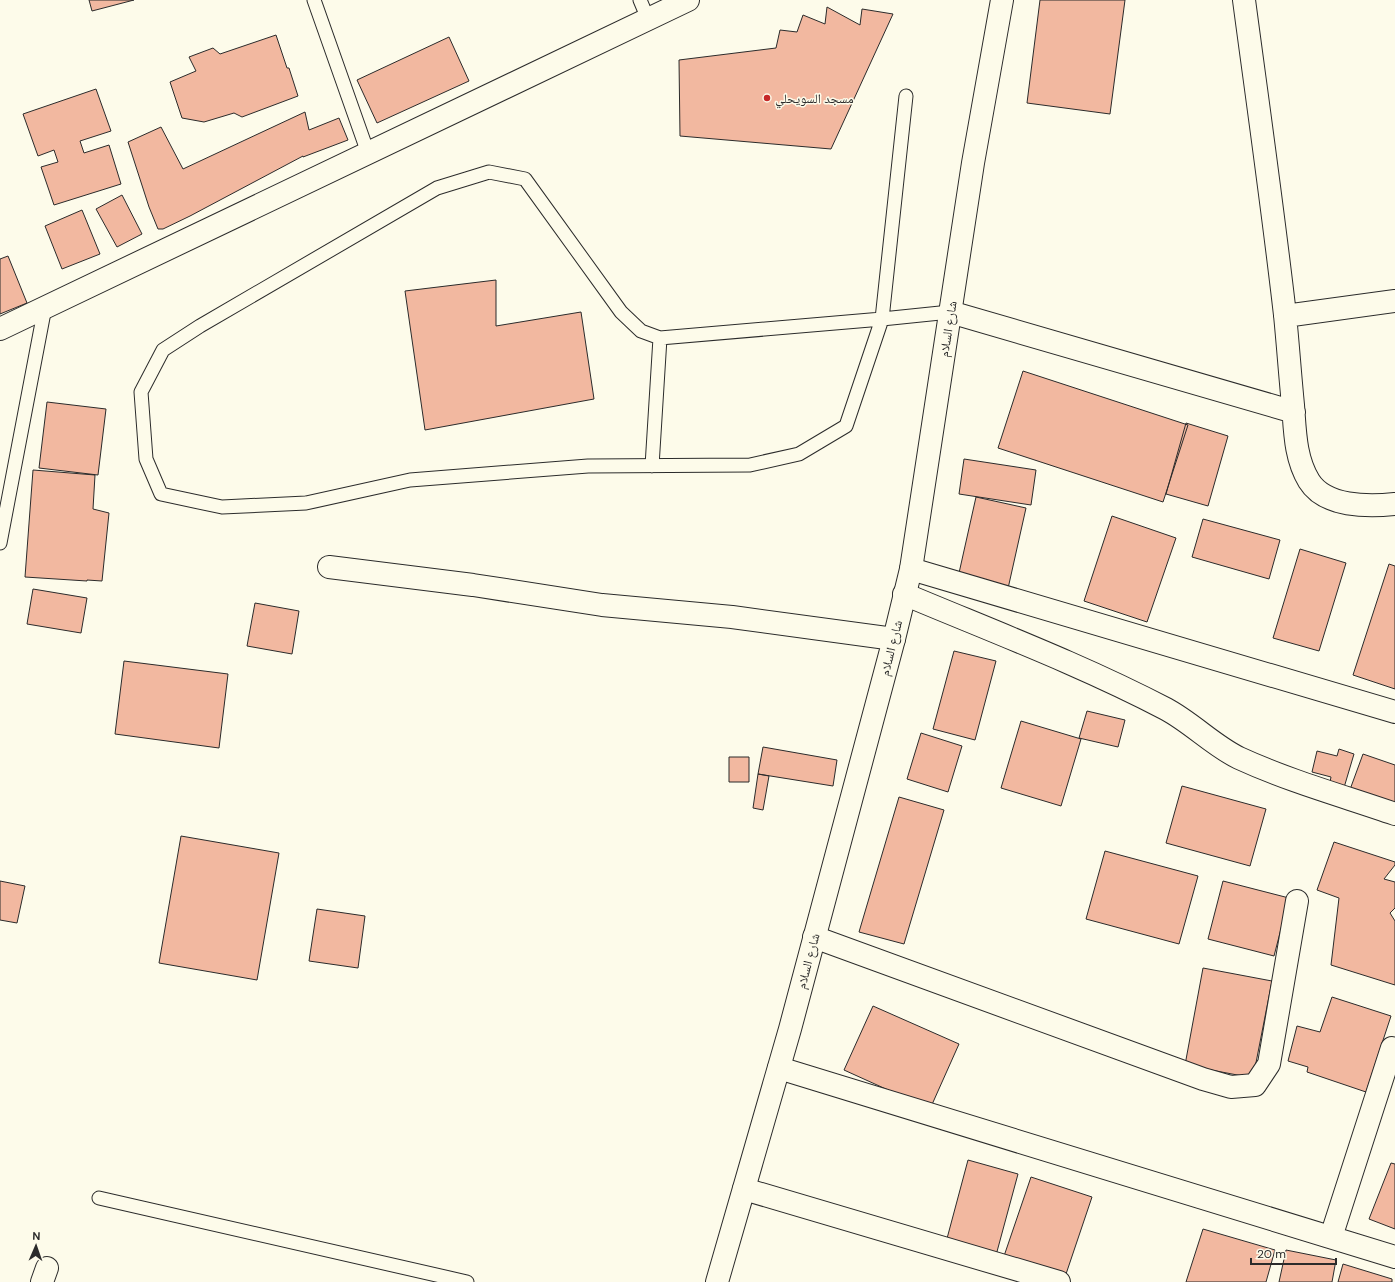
<svg xmlns="http://www.w3.org/2000/svg" width="1395" height="1282" viewBox="0 0 1395 1282" font-family="'DM Sans','Noto Naskh Arabic',sans-serif">
	<style>
		.building { fill: #f2b8a0; stroke: #2b2b2b }
		.lines { fill: none; stroke-linecap: round; stroke-linejoin: round }
		.service-casing { stroke: #2b2b2b; stroke-width: 15 }
		.minor-casing { stroke: #2b2b2b; stroke-width: 24 }
		.secondary-casing { stroke: #2b2b2b; stroke-width: 24 }
		.service { stroke: #fdfbea; stroke-width: 13 }
		.minor { stroke: #fdfbea; stroke-width: 22 }
		.secondary { stroke: #fdfbea; stroke-width: 22 }
		.poi-dot { fill: #c62828; stroke: #fdfbea; stroke-width: 1.5 }
		.labels { text-anchor: middle; dominant-baseline: central; stroke-width: 3; stroke-linejoin: round; paint-order: stroke }
		.poi-label { font-size: 13px; fill: #2b2b2b; stroke: #fdfbea; text-anchor: start }
		.street-label { font-size: 13px; fill: #2b2b2b; stroke: #fdfbea }
	</style>
	<rect width="100%" height="100%" fill="#fdfbea"/>
	<!-- building -->
	<path class="building" d="M89 0H134L92 11Z
		M1040 0H1125L1110 114 1027 103Z
		M827 7 860 25 862 9 893 14 831 149 680 136 679 60 776 48 780 30 797 32 803 15 825 24Z
		M276 35 287 68H289L298 96 242 117 234 113 204 122 182 118 170 82 196 71 189 57 213 48 220 54Z
		M449 37 469 81 377 123 357 80Z
		M96 89 111 131 80 141 84 153 109 145 121 184 54 205 41 167 58 162 54 150 38 156 23 114Z
		M305 112 309 130 339 118 348 140 303 157V156L190 216 163 229H158L149 207 128 142 161 127 183 169Z
		M122 195 142 234 117 247 96 209Z
		M82 210 100 254 62 269 45 226Z
		M8 256 27 303 0 314V259Z
		M496 280V326L581 312 594 399 425 430 405 291Z
		M1023 371 1188 425 1163 502 998 448Z
		M47 402 106 409 98 475 39 468Z
		M1186 423 1228 436 1208 506 1166 494Z
		M964 459 1036 470 1031 505 959 494Z
		M33 470 95 475 93 509 109 513 102 581 87 580V581L25 577Z
		M976 497 1026 508 1007 593 957 582Z
		M1112 516 1176 538 1147 622 1084 601Z
		M1203 519 1280 540 1269 579 1192 557Z
		M1300 549 1346 563 1319 651 1273 638Z
		M1389 564 1395 566V689L1353 675Z
		M33 589 87 598 81 633 27 624Z
		M255 603 299 611 292 654 247 646Z
		M954 651 996 661 975 740 933 729Z
		M124 661 228 674 219 748 115 734Z
		M1087 711 1125 720 1118 747 1079 738Z
		M1021 721 1081 739 1061 806 1001 788Z
		M921 733 962 746 948 792 907 779Z
		M763 747 837 760 833 786 758 774Z
		M1339 749 1354 754 1343 791 1329 787 1331 777 1312 772 1317 751 1337 756Z
		M1363 754 1395 765V811L1348 795Z
		M729 757H749V782H729Z
		M758 774 769 776 763 810 753 808Z
		M1182 786 1266 809 1250 866 1166 843Z
		M899 797 944 810 904 944 859 932Z
		M181 836 279 853 257 980 159 963Z
		M1334 842 1395 862V865L1384 879 1395 882V908L1390 913 1395 921V985L1331 965 1339 898 1317 890Z
		M1105 851 1198 876 1179 944 1086 919Z
		M0 881 25 886 17 923 0 920Z
		M1223 881 1289 898 1274 956 1208 939Z
		M317 909 365 916 358 968 309 961Z
		M1203 968 1272 981 1253 1078 1185 1065Z
		M1332 997 1391 1016 1366 1092 1307 1072 1308 1067 1288 1061 1297 1026 1320 1032Z
		M873 1006 959 1044 930 1109 844 1070Z
		M968 1160 1018 1174 995 1259 945 1246Z
		M1391 1163 1395 1164V1229L1369 1219Z
		M1031 1177 1092 1197 1064 1280 1003 1259Z
		M1203 1229 1275 1250 1266 1282H1186Z
		M1286 1250 1336 1260 1332 1282H1279Z
		M1343 1264 1392 1279V1282H1338Z"/>
	<g class="lines">
		<!-- service casing -->
		<g class="service-casing">
			<path id="service" d="M314 0 368 153
				M640 0 648 19
				M906 96 882 319 846 426 799 454 750 465 588 466 410 480 306 503 222 507 161 494 146 459 141 392 163 350 200 326 437 188 489 172 525 179 621 312 641 331 660 338 882 319 950 312
				M652 466 660 338
				M0 543 45 307
				M99 1198 467 1282"/>
		</g>
		<!-- minor casing -->
		<g class="minor-casing">
			<path id="minor" d="M1244 0C1258 105 1273 210 1285 315 1288 345 1290 375 1293 405 1295 431 1295 458 1309 481 1325 507 1368 507 1395 504
				M950 312 1294 412
				M1285 316 1395 301
				M329 567 473 585 602 605 732 617 894 639
				M911 569 1395 712
				M904 594C992 631 1082 665 1166 709 1192 723 1214 746 1239 758 1289 781 1343 796 1395 814
				M814 937 1203 1079 1231 1087 1255 1085 1269 1064 1297 901
				M779 1068 1395 1257
				M744 1189 1059 1282
				M1331 1237 1392 1048
				M42 1282 47 1268"/>
		</g>
		<!-- secondary casing -->
		<g class="secondary-casing">
			<path id="secondary" d="M0 329 688 0
				M717 1282 790 1029 894 639 911 569 973 163 1002 0"/>
		</g>
		<!-- service -->
		<use href="#service" class="service"/>
		<!-- minor -->
		<use href="#minor" class="minor"/>
		<!-- secondary -->
		<use href="#secondary" class="secondary"/>
	</g>
	<!-- markers -->
	<circle class="poi-dot" cx="767" cy="98" r="4"/>
	<g class="labels">
		<!-- poi labels -->
		<g class="poi-label">
			<text x="775" y="98">مسجد السويحلي</text>
		</g>
		<!-- street labels -->
		<g class="street-label">
			<text transform="translate(948 329) rotate(-81)">شارع السلام</text>
			<text transform="translate(891 648) rotate(-76)">شارع السلام</text>
			<text transform="translate(808 961) rotate(-75)">شارع السلام</text>
		</g>
	</g>
	<!-- north arrow -->
	<g transform="translate(36 1246) rotate(2)" stroke="#fdfbea" stroke-width="3" paint-order="stroke">
	<path d="M0-3L7 15L0 10L-7 15Z" fill="#2b2b2b"/>
	<text y="-6" font-size="11" font-weight="bold" text-anchor="middle" fill="#2b2b2b">N</text>
	</g>
	<!-- scale -->
	<path d="M1251 1258v6h85v-6" fill="none" stroke="#2b2b2b" stroke-width="2"/>
	<text x="1257" y="1258" font-size="12" fill="#2b2b2b" stroke="#fdfbea" stroke-width="3" paint-order="stroke">20 m</text>
</svg>
